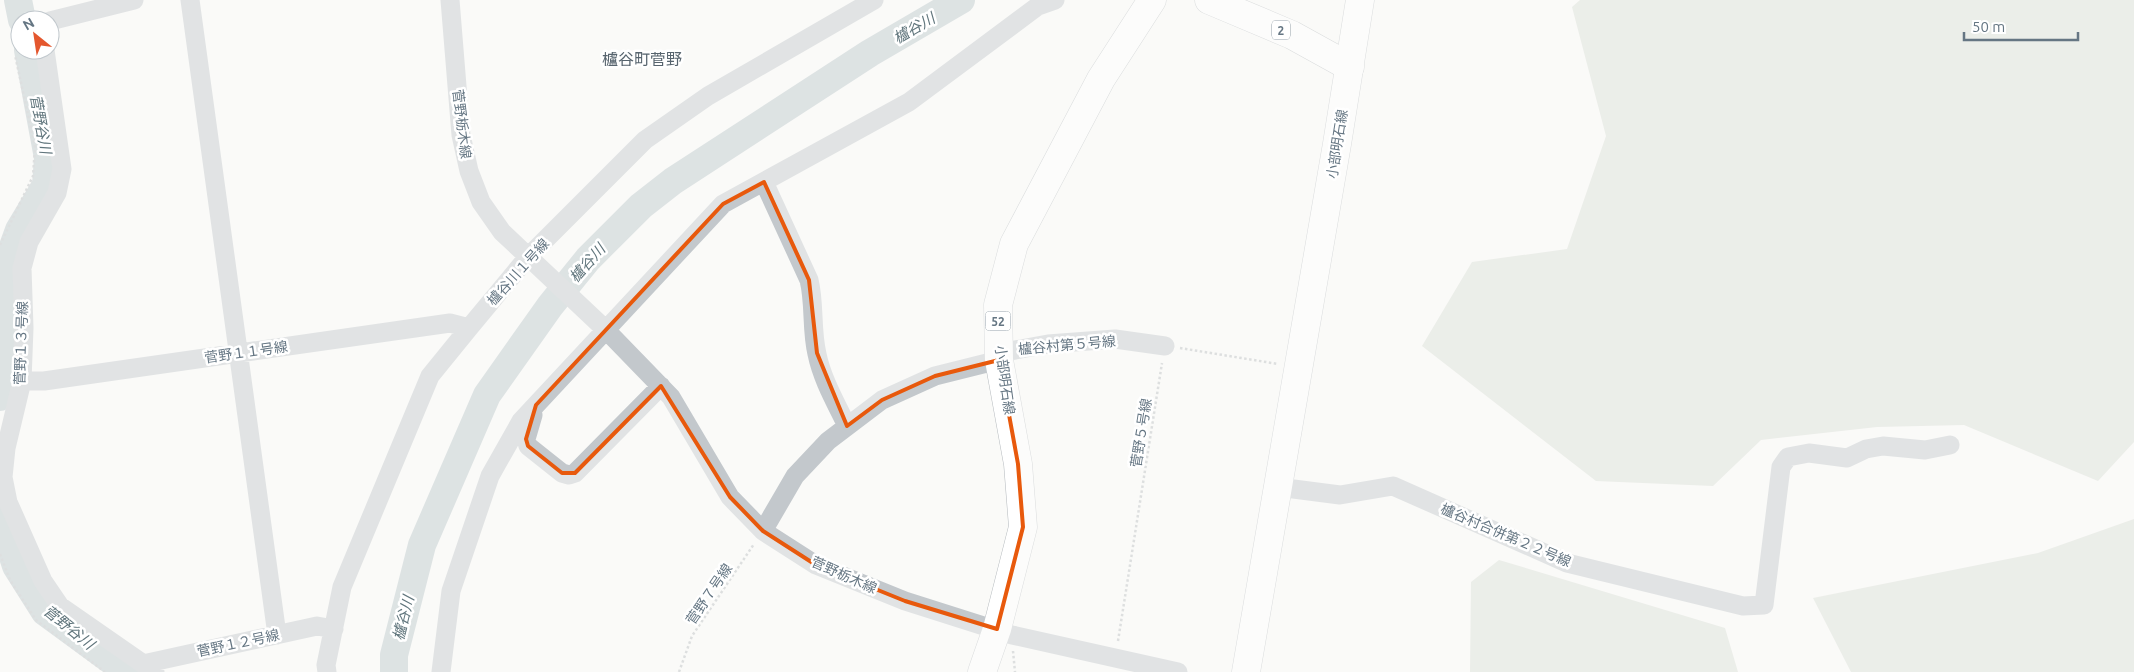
<svg xmlns="http://www.w3.org/2000/svg" width="2134" height="672" viewBox="0 0 2134 672" font-family="Ubuntu,'Noto Sans JP',sans-serif">
	<style>
		.green { fill: #dadfd7 }
		.lines { fill: none; stroke-linecap: round; stroke-linejoin: round }
		.river { stroke: #bbc7cb; stroke-width: 28 }
		.primary-casing { stroke: #b5babe; stroke-width: 29 }
		.trunk-casing { stroke: #b4b9bd; stroke-width: 29 }
		.path { stroke: #bbbfc2; stroke-width: 2.5; stroke-dasharray: 2.5 2.5; stroke-linecap: butt }
		.minor { stroke: #c3c8cc; stroke-width: 19 }
		.primary { stroke: #fff; stroke-width: 28 }
		.trunk { stroke: #fff; stroke-width: 28 }
		.marked { fill: none; stroke: #e8590c; stroke-width: 4; stroke-linejoin: round }
		.labels { text-anchor: middle; dominant-baseline: central; stroke-width: 5; stroke-linejoin: round; paint-order: stroke }
		.shield { fill: #fff; stroke: #939fa8; stroke-width: 1 }
		.shield-label { font-size: 12px; font-weight: bold; fill: #657683 }
		.street-label { font-size: 14px; fill: #657683; stroke: #fff }
		.water-label { font-size: 15px; font-style: italic; fill: #60757c; stroke: #fff }
		.quarter-label { font-size: 16px; fill: #57646e; stroke: #fff }
	</style>
	<rect width="100%" height="100%" fill="#fafaf8"/>
	<!-- green -->
	<path class="green" d="M1580 0H2134V442L2098 481 1964 425 1877 427 1761 440 1713 486 1596 481 1422 346 1472 262 1567 249 1606 136 1572 7Z
		M2134 519V672H1851L1813 598 2038 553Z
		M1499 560 1725 628 1738 672H1470L1471 582Z"/>
	<g class="lines">
		<!-- river -->
		<path class="river" d="M18 0 22 20
			M0 397 11 348 7 263 19 230 46 185 48 158 28 50
			M0 517 16 566 45 612 127 672
			M394 672V655L422 545 487 395 550 306 588 259 641 206 673 181 870 53 961 0"/>
		<!-- primary casing -->
		<g class="primary-casing">
			<path id="primary" d="M982 672 997 629 1023 527 1018 464 999 360 998 305 1014 244 1101 79 1152 0
				M1246 672 1337 144 1360 0"/>
		</g>
		<!-- trunk casing -->
		<g class="trunk-casing">
			<path id="trunk" d="M1209 0 1292 35 1350 67"/>
		</g>
		<!-- path -->
		<path class="path" d="M0 245 33 176 35 147 15 55
			M1180 348 1278 364
			M0 554 10 580 36 620 105 672
			M1118 641 1162 363
			M1013 651 1015 672
			M679 672 692 636 754 544"/>
		<!-- minor -->
		<path class="minor" d="M190 0 277 635
			M450 0 461 135 469 171 481 202 502 232 606 330 671 397 730 497 763 531 816 565 905 601 1012 635 1178 672
			M50 21 134 0
			M45 50 62 169 57 193 29 242 22 268 24 328 22 381 6 448 3 477 8 502 43 581 60 606 155 672
			M764 182 809 280C815 304 811 329 817 354 822 379 836 403 847 426
			M999 353 1048 344 1115 339 1165 346
			M22 381H44L450 323 469 328
			M533 415 526 439 528 446 562 473 569 475 575 473 661 386
			M1278 487 1340 495 1393 486 1567 563 1743 606 1764 605 1781 467 1788 457 1809 453 1847 458 1866 449 1883 446 1925 450 1950 445
			M763 531 795 476 828 441 882 400 935 376 999 360
			M143 664 317 626 334 629
			M327 672 326 665 342 587 430 376 469 328 527 258 645 140 708 96 874 0
			M441 672 451 591 490 476 521 421 723 204 909 102 1038 6 1055 0"/>
		<!-- primary -->
		<use href="#primary" class="primary"/>
		<!-- trunk -->
		<use href="#trunk" class="trunk"/>
	</g>
	<!-- marked area -->
	<path d="M0 0H2134V672H0ZM764 182 809 280 817 353 847 426 882 400 935 376 999 360 1018 464 1023 527 997 629 905 601 816 565 763 531 730 497 661 386 575 473H562L528 446 526 439 536 405 723 204Z" fill="#fafaf8" fill-opacity=".55" fill-rule="evenodd"/>
	<path class="marked" d="M764 182 809 280 817 353 847 426 882 400 935 376 999 360 1018 464 1023 527 997 629 905 601 816 565 763 531 730 497 661 386 575 473H562L528 446 526 439 536 405 723 204Z"/>
	<g class="labels">
		<!-- shield labels -->
		<g class="shield">
			<rect x="1272" y="20.5" width="18" height="19" rx="4"/>
			<rect x="985.5" y="311.5" width="25" height="19" rx="4"/>
		</g>
		<g class="shield-label">
			<text x="1281" y="30">2</text>
			<text x="998" y="321">52</text>
		</g>
		<!-- street labels -->
		<g class="street-label">
			<text transform="translate(462 124) rotate(83)">菅野栃木線</text>
			<text transform="translate(1337 144) rotate(-81)">小部明石線</text>
			<text transform="translate(518 272) rotate(-48)">櫨谷川１号線</text>
			<text transform="translate(21 343) rotate(-88)">菅野１３号線</text>
			<text transform="translate(1067 345) rotate(-5)">櫨谷村第５号線</text>
			<text transform="translate(246 352) rotate(-8)">菅野１１号線</text>
			<text transform="translate(1005 380) rotate(82)">小部明石線</text>
			<text transform="translate(1141 433) rotate(-81)">菅野５号線</text>
			<text transform="translate(1506 535) rotate(23)">櫨谷村合併第２２号線</text>
			<text transform="translate(844 575) rotate(24)">菅野栃木線</text>
			<text transform="translate(709 594) rotate(-56)">菅野７号線</text>
			<text transform="translate(238 643) rotate(-12)">菅野１２号線</text>
		</g>
		<!-- water labels -->
		<g class="water-label">
			<text transform="translate(914 28) rotate(-30)">櫨谷川</text>
			<text transform="translate(41 124) rotate(80)">菅野谷川</text>
			<text transform="translate(587 263) rotate(-48)">櫨谷川</text>
			<text transform="translate(403 618) rotate(-76)">櫨谷川</text>
			<text transform="translate(69 627) rotate(39)">菅野谷川</text>
		</g>
		<!-- quarter labels -->
		<g class="quarter-label">
			<text x="642" y="59">櫨谷町菅野</text>
		</g>
	</g>
	<!-- north arrow -->
	<g transform="translate(35 35) rotate(330)"><circle r="24" fill="#ffffff" stroke="#c1c8cd"/>
	<path d="M0-4L9 19L0 12L-9 19Z" fill="#e4572e"/>
	<text y="-8" font-size="14" font-weight="bold" text-anchor="middle" fill="#657683">N</text>
	</g>
	<!-- scale -->
	<path d="M1964 32v8h114v-8" fill="none" stroke="#657683" stroke-width="2.5"/>
	<text x="1972" y="32" font-size="15" fill="#657683" stroke="#ffffff" stroke-width="4" paint-order="stroke">50 m</text>
</svg>
